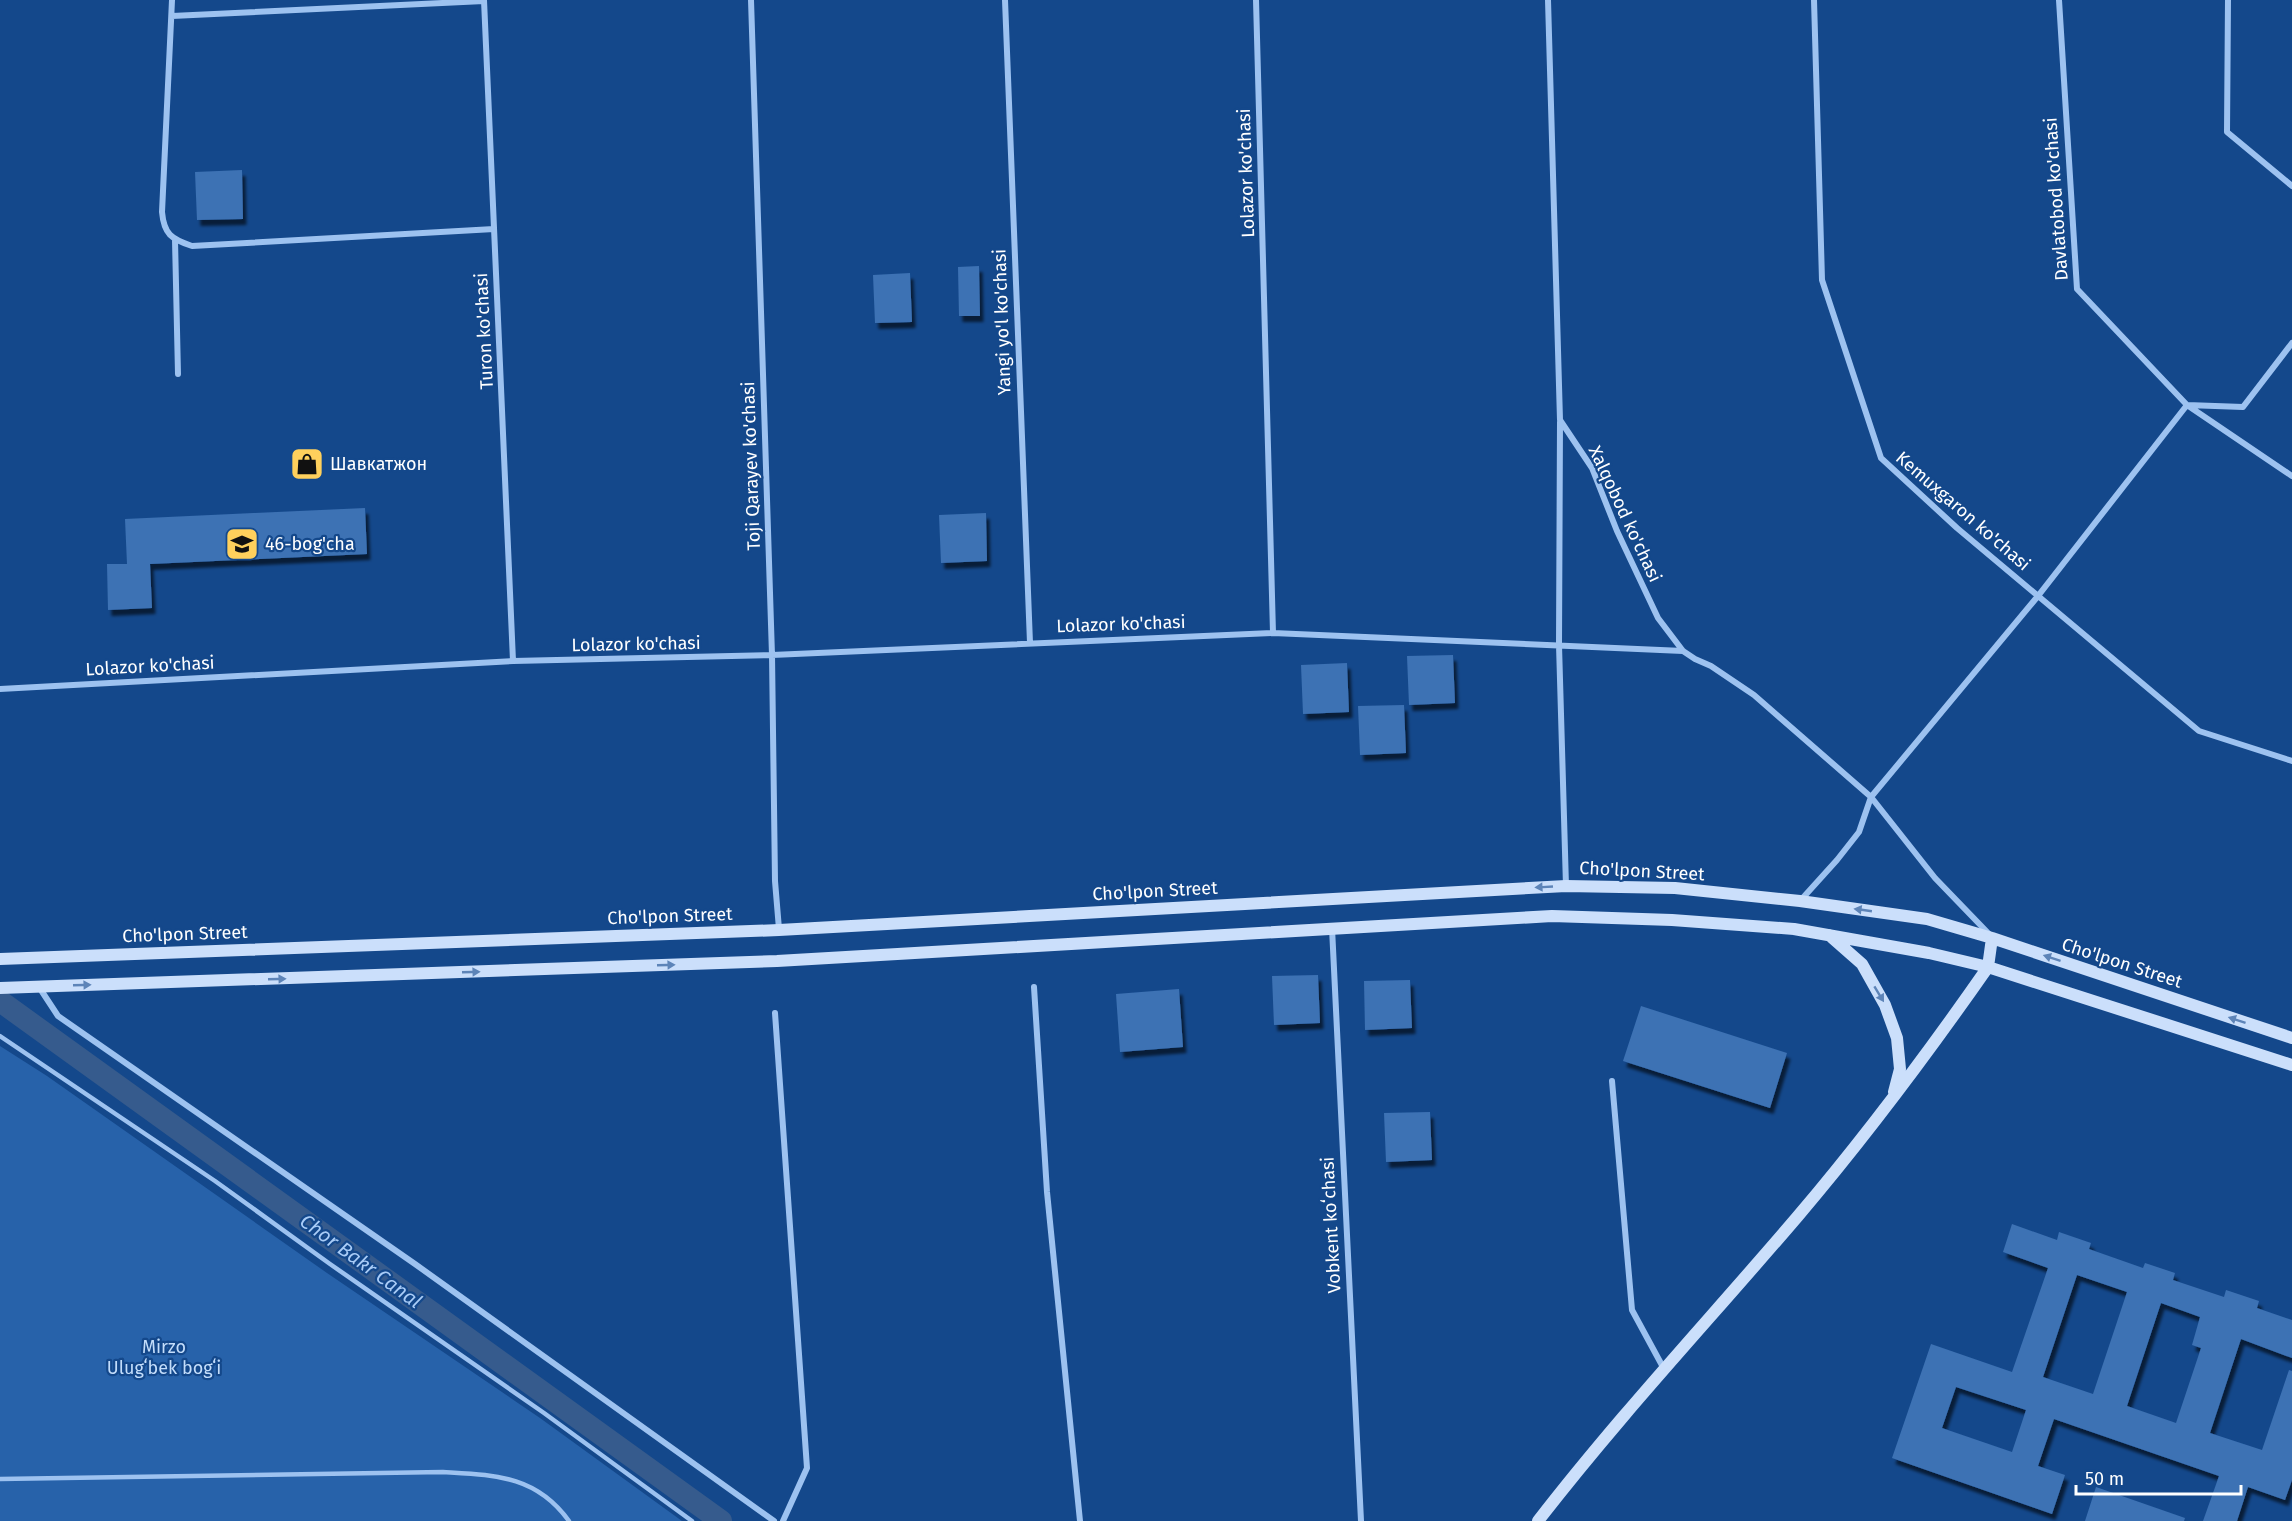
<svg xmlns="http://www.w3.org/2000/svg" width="2292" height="1521" viewBox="0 0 2292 1521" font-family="'Fira Sans',sans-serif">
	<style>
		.green { fill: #2762aa }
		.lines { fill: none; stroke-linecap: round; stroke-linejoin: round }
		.canal { stroke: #365b8d; stroke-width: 22 }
		.building { fill: #3d72b4; fill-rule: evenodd; filter: url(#shadow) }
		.lane { stroke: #9dc2f0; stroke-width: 4.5 }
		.street { stroke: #9dc2f0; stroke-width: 6 }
		.secondary { stroke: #cbdffb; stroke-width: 12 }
		.oneway { fill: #5d84b8 }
		.labels { text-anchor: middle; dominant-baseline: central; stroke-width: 4.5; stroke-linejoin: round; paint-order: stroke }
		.street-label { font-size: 18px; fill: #fff; stroke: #14488b }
		.poi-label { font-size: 18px; fill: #fff; stroke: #14488b; text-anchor: start }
		.park-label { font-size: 18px; fill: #c3ddfb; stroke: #14488b }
		.water-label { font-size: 20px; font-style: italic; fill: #a9ccf7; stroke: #14488b }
	</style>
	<defs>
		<filter id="shadow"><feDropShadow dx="3.5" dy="6" stdDeviation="1.5" flood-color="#0009"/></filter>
	</defs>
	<rect width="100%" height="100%" fill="#14488b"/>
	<!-- green -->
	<path class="green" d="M0 1046 47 1076 327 1273 540 1418 682 1521H0Z"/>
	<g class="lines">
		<!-- canal -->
		<path class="canal" d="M0 1001 721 1521"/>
	</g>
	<!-- building -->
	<path class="building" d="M242 170 243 219 197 220 195 172Z
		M979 266 980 316H959L958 267Z
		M910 273 912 322 875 323 873 275Z
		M365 508 367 554 150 564 152 608 108 610 107 564H127L125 519Z
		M986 513 987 561 941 563 939 515Z
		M1453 655 1455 703 1409 705 1407 656Z
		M1347 663 1349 712 1303 714 1301 665Z
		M1404 705 1406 753 1360 755 1358 706Z
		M1318 975 1320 1023 1274 1025 1272 976Z
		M1410 980 1412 1028 1365 1030 1364 981Z
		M1179 989 1183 1047 1120 1052 1116 994Z
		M1641 1006 1787 1053 1770 1108 1623 1061Z
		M1430 1112 1432 1160 1386 1162 1384 1113Z
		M2012 1224 2057 1240 2059 1232 2091 1243 2089 1249 2143 1268 2145 1263 2175 1273 2173 1280 2224 1297 2226 1290 2259 1301 2257 1308 2292 1320V1358L2241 1339 2210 1433 2262 1450 2289 1370 2292 1371V1480L2285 1500 2248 1487 2237 1521H2203L2219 1476 2054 1419 2038 1466 2065 1475 2052 1514 1892 1458 1931 1344 2012 1372 2048 1268 2003 1252ZM2077 1275 2127 1292 2093 1394 2043 1377ZM2161 1303 2200 1317 2192 1345 2201 1348 2176 1423 2127 1406ZM1956 1387 2026 1410 2012 1452 1942 1428Z
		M2096 1487 2185 1518 2184 1521H2085Z"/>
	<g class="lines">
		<!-- lane -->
		<path class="lane" d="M0 1036 215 1181 330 1264 544 1413 692 1521
			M0 1479 443 1472C494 1475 536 1475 569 1521"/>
		<!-- street -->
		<path class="street" d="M172 0 162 212C164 234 171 239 192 246L494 229
			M484 0 513 661
			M751 0 772 655 775 881 779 929
			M1005 0 1030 643
			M1256 0 1273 633
			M1548 0 1560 420 1592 468 1617 531 1658 618 1683 651 1695 659 1711 666 1754 695 1871 797 1935 878 1989 934
			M1814 0 1822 280 1881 458 1957 528 2199 731 2292 761
			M2059 0 2077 289 2187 405 2292 476
			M2228 0 2227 132 2292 186
			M172 16 484 1
			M175 240 178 374
			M1560 422 1559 645 1566 886
			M0 689 513 661 772 655 1273 633 1683 651
			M1800 901 1837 860 1859 832 1871 797 2038 596 2187 405 2243 407 2292 343
			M1332 928 1361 1521
			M39 987 58 1016 415 1264 774 1521
			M1034 987 1047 1192 1080 1521
			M775 1013 807 1468 783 1521
			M1612 1081 1632 1310 1664 1369"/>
		<!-- secondary -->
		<path class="secondary" d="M1829 935 1862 964 1885 1005 1897 1038 1900 1069 1894 1092
			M0 959 779 930 1566 886 1675 888 1800 901 1927 919 1992 938 2292 1038
			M0 988 777 961 1552 916 1672 920 1794 929 1929 953 1988 967 2292 1065
			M1538 1521C1620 1415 1711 1318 1798 1216 1866 1136 1928 1053 1988 967L1992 938"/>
	</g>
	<!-- one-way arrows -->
	<defs><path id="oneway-solid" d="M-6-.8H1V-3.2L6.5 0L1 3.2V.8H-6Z" transform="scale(1.5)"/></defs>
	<g class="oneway">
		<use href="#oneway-solid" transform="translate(1544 887) rotate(177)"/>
		<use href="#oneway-solid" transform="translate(1863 910) rotate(-172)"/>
		<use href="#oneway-solid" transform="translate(2052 958) rotate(-162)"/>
		<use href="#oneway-solid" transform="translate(666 965) rotate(-2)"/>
		<use href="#oneway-solid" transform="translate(471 972) rotate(-2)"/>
		<use href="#oneway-solid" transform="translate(277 979) rotate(-2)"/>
		<use href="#oneway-solid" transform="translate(82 985) rotate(-2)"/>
		<use href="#oneway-solid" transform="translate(1879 994) rotate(59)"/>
		<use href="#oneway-solid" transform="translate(2237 1020) rotate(-162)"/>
	</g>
	<!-- icons -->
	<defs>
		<g id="shop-square" transform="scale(1.725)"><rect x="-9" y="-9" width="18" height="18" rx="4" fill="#ffd05c" stroke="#14488b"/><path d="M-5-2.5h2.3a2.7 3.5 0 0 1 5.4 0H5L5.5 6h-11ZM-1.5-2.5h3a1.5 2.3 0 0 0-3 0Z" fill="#111"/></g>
		<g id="school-square" transform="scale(1.725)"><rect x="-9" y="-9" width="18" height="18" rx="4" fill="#ffd05c" stroke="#14488b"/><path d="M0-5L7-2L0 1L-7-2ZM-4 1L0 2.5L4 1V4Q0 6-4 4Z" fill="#111"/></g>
	</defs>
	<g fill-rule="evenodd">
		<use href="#shop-square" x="307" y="464"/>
		<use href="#school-square" x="242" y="544"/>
	</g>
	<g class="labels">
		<!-- street labels -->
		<g class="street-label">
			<text transform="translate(1246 173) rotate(-92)">Lolazor ko'chasi</text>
			<text transform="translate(2056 199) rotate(-94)">Davlatobod ko'chasi</text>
			<text transform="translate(1002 322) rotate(-92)">Yangi yo'l ko'chasi</text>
			<text transform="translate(484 331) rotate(-93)">Turon ko'chasi</text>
			<text transform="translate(751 466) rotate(-92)">Toji Qarayev ko'chasi</text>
			<text transform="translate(1963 511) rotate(41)">Kemuxgaron ko'chasi</text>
			<text transform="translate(1625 514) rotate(65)">Xalqobod ko'chasi</text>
			<text transform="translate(1121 624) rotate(-2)">Lolazor ko'chasi</text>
			<text transform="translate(636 644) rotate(-1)">Lolazor ko'chasi</text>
			<text transform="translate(150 666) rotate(-3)">Lolazor ko'chasi</text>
			<text transform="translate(1642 871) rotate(3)">Cho'lpon Street</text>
			<text transform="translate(1155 891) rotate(-3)">Cho'lpon Street</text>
			<text transform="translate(670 916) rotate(-2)">Cho'lpon Street</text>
			<text transform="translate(185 934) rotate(-2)">Cho'lpon Street</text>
			<text transform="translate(2122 963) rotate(18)">Cho'lpon Street</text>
			<text transform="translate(1331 1225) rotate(-93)">Vobkent koʻchasi</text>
		</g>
		<!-- poi labels -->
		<g class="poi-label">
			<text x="330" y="464">Шавкатжон</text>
			<text x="265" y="544">46-bog'cha</text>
		</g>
		<!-- park labels -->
		<g class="park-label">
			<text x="164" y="1347">Mirzo<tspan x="164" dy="21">Ulugʻbek bogʻi</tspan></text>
		</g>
		<!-- water labels -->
		<g class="water-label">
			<text transform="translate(361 1261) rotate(36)">Chor Bakr Canal</text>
		</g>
	</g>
	<!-- scale -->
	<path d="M2076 1485v9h165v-9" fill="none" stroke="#ffffff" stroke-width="3"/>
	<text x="2085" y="1485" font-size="18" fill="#ffffff" stroke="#14488b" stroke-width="4.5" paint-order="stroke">50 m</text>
</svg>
